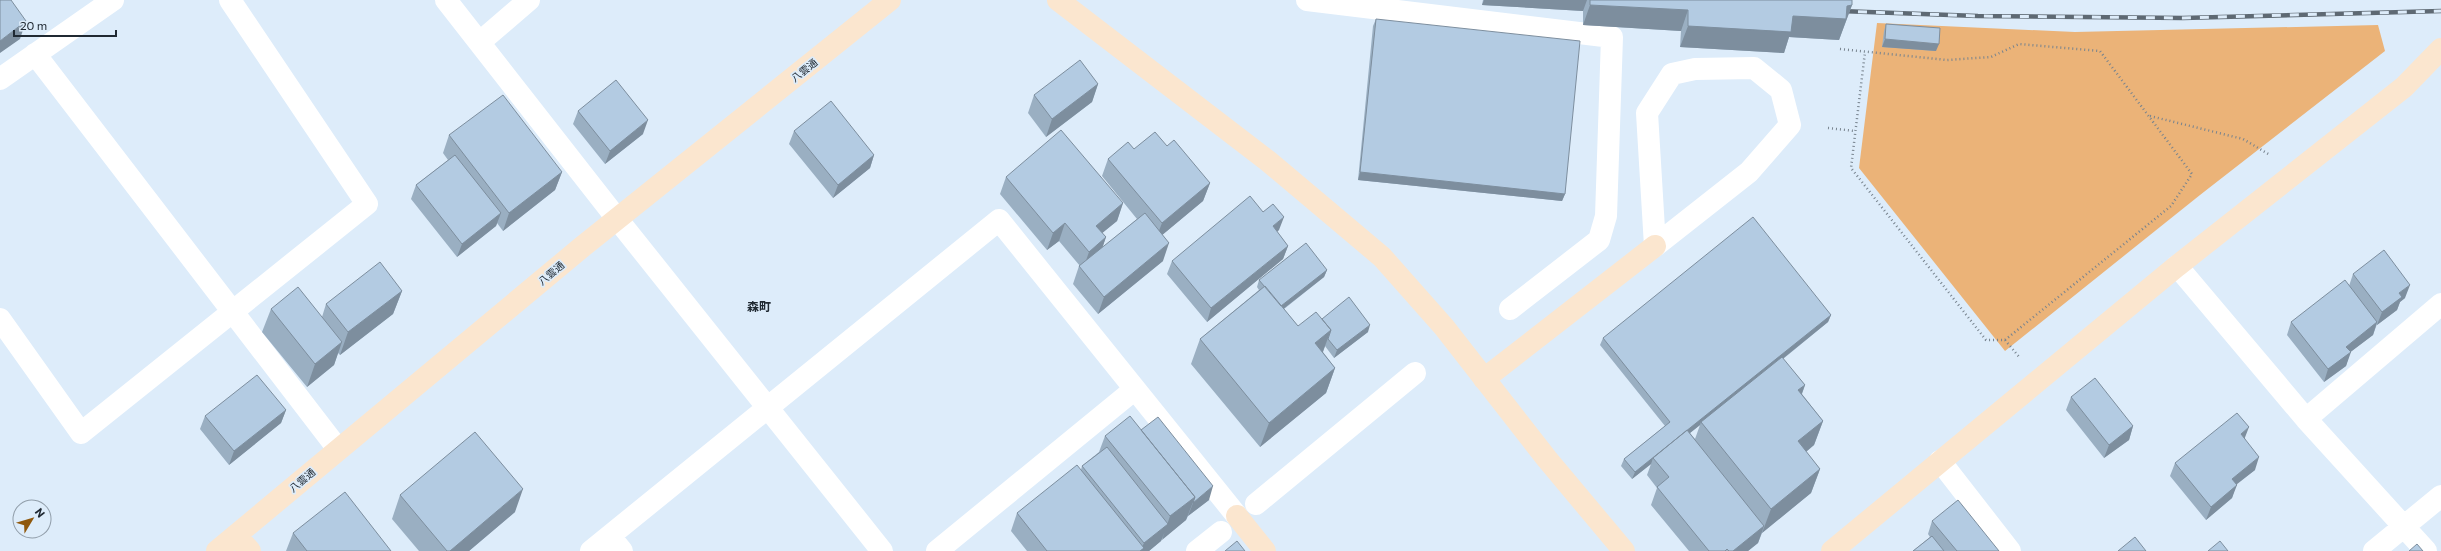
<svg xmlns="http://www.w3.org/2000/svg" width="2441" height="551" viewBox="0 0 2441 551" font-family="Commissioner,'Noto Sans JP',sans-serif">
	<style>
		.green { fill: #ebb378 }
		.lines { fill: none; stroke-linecap: round; stroke-linejoin: round }
		.path { stroke: #77838e; stroke-width: 2.5; stroke-dasharray: 1 3; stroke-linecap: butt }
		.street { stroke: #fff; stroke-width: 22 }
		.secondary { stroke: #fbe6cf; stroke-width: 22 }
		.rail-casing { stroke: #5e6973; stroke-width: 4.5 }
		.rail { stroke: #ddecfa; stroke-width: 3; stroke-dasharray: 9; stroke-linecap: butt }
		.wall { fill: #9aafc2; fill-rule: evenodd }
		.shaded-wall { fill: #7d8e9e }
		.building { fill: #b3cbe2; stroke: #7d8e9e }
		.labels { text-anchor: middle; dominant-baseline: central; stroke-width: 3.5; stroke-linejoin: round; paint-order: stroke }
		.street-label { font-size: 10px; fill: #202932; stroke: #ddecfa }
		.quarter-label { font-size: 12px; font-weight: bold; fill: #202932; stroke: #ddecfa }
	</style>
	<rect width="100%" height="100%" fill="#ddecfa"/>
	<!-- green -->
	<path class="green" d="M1877 23 2075 32 2378 25 2385 51 2200 195 2005 351 1859 168Z"/>
	<g class="lines">
		<!-- path -->
		<path class="path" d="M1840 49 1947 60 1991 57 2019 44 2100 51 2192 174 2171 206 2005 340H1986L1851 168 1865 52
			M2150 116 2243 139 2270 155
			M1828 128 1855 131
			M2005 340 2020 358"/>
		<!-- street -->
		<path class="street" d="M446 0 618 220 882 551
			M1307 0 1612 37 1606 216 1599 240 1510 309
			M480 42 529 0
			M35 54 338 449
			M1754 68 1781 90 1790 125 1749 172 1655 246 1647 113 1672 74 1695 69Z
			M0 79 113 0
			M2177 266 2306 419 2426 551
			M0 319 81 433 367 204 230 0
			M2306 419 2441 304
			M1940 461 2010 551
			M1256 504 1415 373
			M610 536 622 551
			M591 551 999 220 1237 516
			M937 551 1135 389
			M1197 551 1221 532
			M2374 551 2441 496"/>
		<!-- secondary -->
		<path class="secondary" d="M1058 0 1268 161 1382 257 1444 327 1547 459 1624 551
			M1484 379 1655 246
			M1237 516 1265 551
			M236 535 250 551
			M217 551 582 247 890 0
			M1832 551 2177 266 2404 87 2441 49"/>
		<!-- rail casing -->
		<g class="rail-casing">
			<path id="rail" d="M1840 11 1978 16 2183 18 2441 11"/>
		</g>
		<!-- rail -->
		<use href="#rail" class="rail"/>
	</g>
	<!-- wall -->
	<path class="wall" d="M1483 0H1852V5L1839 40 1789 37 1784 53 1680 47 1681 31 1583 25V11L1482 5Z
		M1376 19 1565 194 1562 201 1358 180 1373 26Z
		M1886 24 1936 51 1882 47 1884 31Z
		M1098 84 1092 102 1046 137 1028 113 1034 95Z
		M578 111 643 134 605 164 573 124Z
		M794 131 874 155 870 168 833 198 789 144Z
		M449 135 562 172 555 190 503 231 497 223 496 226 457 257 411 199 416 185 448 160 443 153Z
		M1134 149 1210 183 1203 201 1162 235 1163 261 1098 314 1073 284 1079 266H1080L1059 241 1047 250 1000 194 1006 177 1123 203 1117 221 1102 233 1106 237 1102 248 1137 219 1102 176 1108 159Z
		M1279 230 1277 232 1288 246 1283 259 1207 322 1167 274 1172 261Z
		M1327 270 1324 277 1284 309 1298 326 1322 319 1368 332 1334 358 1325 346 1323 352 1335 368 1326 393 1260 447 1191 364 1200 339 1259 290 1257 287 1259 280Z
		M2353 274 2405 298 2400 302 2397 310 2377 325V324L2373 335 2350 352 2346 366 2324 382 2287 335 2291 322 2349 286Z
		M402 291 393 314 340 355 338 353 334 365 307 387 262 332 271 309 322 317 326 304Z
		M1831 315 1828 322 1783 359 1805 385 1802 394 1823 421 1814 445 1806 452 1820 469 1811 493 1762 533 1758 543 1748 551H1689L1651 505 1657 488 1647 475 1651 464 1632 479 1621 466 1624 459 1665 426 1600 345 1603 338ZM1700 425 1695 439 1690 433Z
		M2071 397 2133 426 2129 440 2104 458 2066 410Z
		M286 410 281 423 229 465 200 429 205 416Z
		M1141 430 1209 500 1188 516 1186 520 1162 539 1161 541 1149 551H1027L1011 531 1017 513 1081 470 1082 466 1099 452 1105 436Z
		M2245 438 2255 470 2236 484 2232 498 2206 520 2170 476 2175 463Z
		M400 495 515 512 469 551H419L392 519Z
		M1932 521 1999 551H1913L1930 537 1928 534Z
		M293 533 391 551H286Z"/>
	<!-- shaded-wall -->
	<path class="shaded-wall" d="M1484 0H1587L1583 11 1482 5Z
		M1590 5 1688 10 1681 31 1583 25Z
		M1852 5 1839 40 1789 37 1784 53 1680 47 1688 26 1793 16 1847 6Z
		M26 21 20 39 0 53V41Z
		M1885 39 1939 44 1936 51 1882 47Z
		M1098 84 1092 102 1046 137 1052 119Z
		M648 120 643 134 605 164 610 151Z
		M874 155 870 168 833 198 838 185Z
		M562 172 555 190 503 231 509 213Z
		M1360 172 1565 194 1562 201 1358 180Z
		M1210 183 1203 201 1155 241 1162 223Z
		M1123 203 1117 221 1090 243 1096 226Z
		M501 213 496 226 457 257 462 244Z
		M1284 217 1279 230 1268 239 1273 226Z
		M1065 223 1059 241 1047 250 1053 233Z
		M1106 237 1100 255 1083 269 1089 252Z
		M1169 243 1163 261 1098 314 1104 297Z
		M1288 246 1283 259 1207 322 1211 308Z
		M1327 270 1324 277 1278 313 1281 306Z
		M2410 285 2405 298 2400 302 2397 310 2377 325 2382 312 2399 293Z
		M402 291 393 314 340 355 348 332Z
		M1831 315 1828 322 1702 424 1701 422 1700 425 1656 460 1653 458 1651 464 1632 479 1635 472Z
		M2377 322 2373 335 2348 354 2351 352 2346 366 2324 382 2328 369 2346 347Z
		M1370 325 1368 332 1334 358 1337 350Z
		M1331 330 1322 354 1315 343Z
		M342 342 334 365 307 387 315 364Z
		M1335 368 1326 393 1260 447 1269 423Z
		M1805 385 1796 409 1798 390Z
		M286 410 281 423 229 465 234 451Z
		M1823 421 1814 445 1789 466 1798 441Z
		M2133 426 2129 440 2104 458 2109 445Z
		M2249 427 2244 440 2241 434Z
		M2259 457 2255 470 2227 492 2232 479Z
		M1820 469 1811 493 1762 533 1771 509Z
		M2237 485 2232 498 2206 520 2211 507Z
		M1213 486 1209 500 1188 516 1193 503Z
		M523 489 515 512 469 551H450Z
		M1195 497 1186 520 1162 540 1170 516Z
		M1168 524 1161 541 1149 551H1140L1144 543Z
		M1764 526 1758 543 1748 551H1733Z"/>
	<!-- building -->
	<path class="building" d="M0 0H11L26 21 0 41Z
		M1590 0H1852V5L1847 6 1846 19 1793 16 1791 32 1688 26V10L1590 5Z
		M1376 19 1580 41 1565 194 1360 172Z
		M1886 24 1940 28 1939 44 1885 39Z
		M1080 60 1098 84 1052 119 1034 95Z
		M616 80 648 120 610 151 578 111Z
		M503 95 562 172 509 213 449 135Z
		M831 101 874 155 838 185 794 131Z
		M1061 130 1123 203 1096 226 1106 237 1089 252 1065 223 1053 233 1006 177Z
		M1155 132 1167 146 1174 140 1210 183 1162 223 1108 159 1128 142 1134 149Z
		M455 155 501 213 462 244 416 185Z
		M1250 196 1263 212 1273 204 1284 217 1273 226 1288 246 1211 308 1172 261Z
		M1145 213 1169 243 1104 297 1079 266Z
		M1753 217 1831 315 1635 472 1624 459 1670 422 1603 338Z
		M1306 243 1327 270 1281 306 1259 280Z
		M2384 250 2410 285 2399 293 2402 297 2382 312 2353 274Z
		M380 262 402 291 348 332 326 304Z
		M2345 280 2377 322 2346 347 2351 352 2328 369 2291 322Z
		M1265 286 1298 326 1316 312 1331 330 1315 343 1335 368 1269 423 1200 339Z
		M298 287 342 342 315 364 271 309Z
		M1349 297 1370 325 1337 350 1328 339 1331 330 1322 319Z
		M1782 357 1805 385 1798 390 1823 421 1798 441 1820 469 1771 509 1701 422Z
		M257 375 286 410 234 451 205 416Z
		M2095 378 2133 426 2109 445 2071 397Z
		M2237 413 2249 427 2241 434 2259 457 2232 479 2237 485 2211 507 2175 463Z
		M1130 416 1195 497 1170 516 1105 436Z
		M1158 417 1213 486 1193 503 1195 497 1141 430Z
		M1687 430 1764 526 1733 551H1729L1727 549 1725 551H1709L1657 487 1669 477 1653 458Z
		M475 432 523 489 450 551H447L400 495Z
		M1107 447 1168 524 1144 543 1082 466Z
		M1077 465 1144 548 1140 551H1047L1017 513Z
		M345 492 391 551H307L293 533Z
		M1958 500 1999 551H1957L1932 521Z
		M1932 536 1944 551H1913Z
		M2135 537 2146 551H2118Z
		M1237 541 1245 551H1225Z
		M2220 541 2228 551H2208Z
		M2417 544 2423 551H2409Z"/>
	<g class="labels">
		<!-- street labels -->
		<g class="street-label">
			<text transform="translate(804 70) rotate(-39)">八雲通</text>
			<text transform="translate(551 273) rotate(-40)">八雲通</text>
			<text transform="translate(302 480) rotate(-40)">八雲通</text>
		</g>
		<!-- quarter labels -->
		<g class="quarter-label">
			<text x="759" y="306">森町</text>
		</g>
	</g>
	<!-- north arrow -->
	<g transform="translate(32 519) rotate(52)"><circle r="19" fill="#ddecfa" stroke="#919eaa"/>
	<path d="M0-3L7 15L0 10L-7 15Z" fill="#8f580d"/>
	<text y="-6" font-size="11" font-weight="bold" text-anchor="middle" fill="#202932">N</text>
	</g>
	<!-- scale -->
	<path d="M14 30v6h102v-6" fill="none" stroke="#202932" stroke-width="2"/>
	<text x="20" y="30" font-size="12" fill="#202932" stroke="#ddecfa" stroke-width="3" paint-order="stroke">20 m</text>
</svg>
